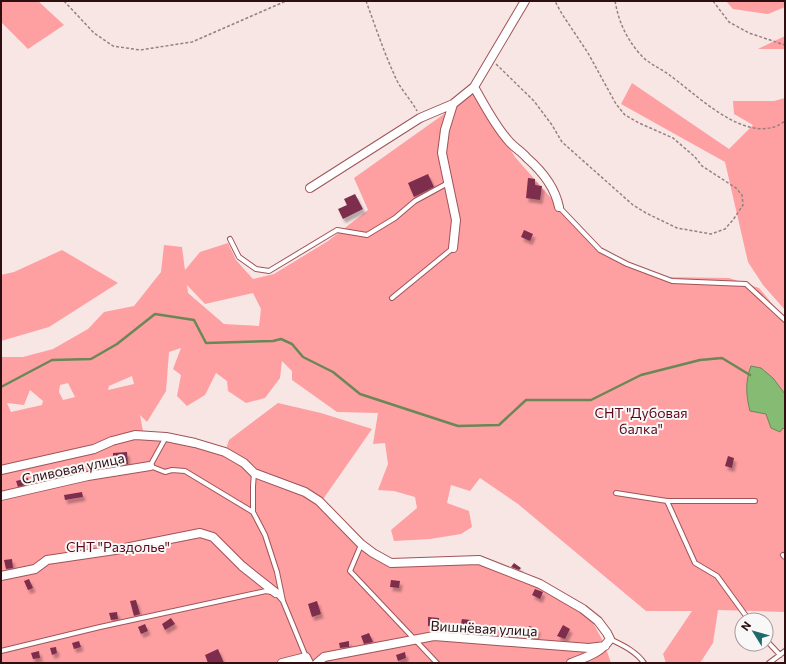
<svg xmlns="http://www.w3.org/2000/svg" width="786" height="664" viewBox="0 0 786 664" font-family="Commissioner,sans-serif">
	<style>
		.green { fill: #fe9fa2; fill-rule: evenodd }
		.water { fill: #85bb73; stroke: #6b8756 }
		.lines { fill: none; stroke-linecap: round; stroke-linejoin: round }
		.stream { stroke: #6b8756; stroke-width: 2.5 }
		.building { fill: #7e2e4e; filter: url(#shadow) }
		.service-casing { stroke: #a05457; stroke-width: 6 }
		.minor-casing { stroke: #a05457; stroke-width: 10 }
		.path { stroke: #988080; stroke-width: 1.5; stroke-dasharray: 3 2; stroke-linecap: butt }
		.service { stroke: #fff; stroke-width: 4 }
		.minor { stroke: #fff; stroke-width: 8 }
		.labels { text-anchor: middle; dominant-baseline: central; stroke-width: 4; stroke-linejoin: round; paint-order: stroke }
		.park-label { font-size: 14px; fill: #5f0819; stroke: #f8f8f8 }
		.street-label { font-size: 14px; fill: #2e0f11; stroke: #f8f8f8 }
	</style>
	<defs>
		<filter id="shadow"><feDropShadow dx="2.5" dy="4" stdDeviation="1" flood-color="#0004"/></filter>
	</defs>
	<rect width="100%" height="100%" fill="#f8e6e5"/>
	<!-- green -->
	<path class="green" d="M1 1H38L64 25 28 49 1 22Z
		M726 1H785V7L768 14 733 9Z
		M785 36V49H758Z
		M632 83 729 149 753 125 734 114 733 101H774L785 98V310L763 285 748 262 725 162 621 104Z
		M475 92 515 157 559 207 606 255 661 277 729 278 759 288 785 319V612L718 610 713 643 700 663H666L663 654 692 611H646L518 504 480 478 470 491 451 485 447 503 469 511 472 527 461 534 430 539 394 541 391 530 417 508 415 497 394 491 378 490 388 464 385 443 373 444 378 413 337 412 292 380V371L282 361 280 378 265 398 246 403 228 391 227 381 216 373 205 395 187 406 177 396 181 375 173 369 181 348 169 352 166 391 147 422 140 415 143 431 196 440 226 449 229 440 278 403 321 413 372 429 319 505 386 565 477 564 537 587 574 608 592 621 604 643 611 663H1V357H23L53 349 88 329 104 312 134 306 161 272 164 245 182 247 185 270 200 252 228 243 236 260 253 279 274 274 328 241 368 210 354 178ZM187 285 205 304 253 293 261 309 259 326 224 324 188 293ZM132 376 134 384 108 390 109 386ZM68 383 75 397 63 400 59 392 60 385ZM30 390 43 401 42 405 11 412 7 403 24 405Z
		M62 250 118 283 49 327 1 341V275L14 272Z"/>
	<!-- water -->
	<path class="water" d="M751 366 761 368 773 378 785 394V429L783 428 780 432 771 428 766 414 750 411C746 396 745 381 751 366Z"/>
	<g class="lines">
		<!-- stream -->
		<path class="stream" d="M1 387 52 360 91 359 117 344 155 314 194 320 206 343 273 341 281 339 292 344 303 357 333 372 360 394 458 426 499 425 526 400H591L641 375 700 360 722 358 750 375"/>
	</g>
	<!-- building -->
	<path class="building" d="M428 174 434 187 414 197 408 183Z
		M528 178 535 179V185L542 186 540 200 526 198Z
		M355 194 363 209 343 219 338 209 347 205 344 199Z
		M524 230 533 234 530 241 521 237Z
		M127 452 128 464 109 467 108 458H113V453Z
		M728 456 734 458 732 468 725 466Z
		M28 478 29 484 18 487 16 481Z
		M82 492 83 497 65 500 64 495Z
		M12 559 13 568 6 569 4 560Z
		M514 563 521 568 519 570 511 567Z
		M29 579 33 588 28 590 24 581Z
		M391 580 400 581 399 588 390 587Z
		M535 589 543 592 540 599 532 595Z
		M136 600 140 614 134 616 130 601Z
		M317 601 321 614 312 617 308 604Z
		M117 612 118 619 111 620 109 613Z
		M428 617 439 618V627L428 626Z
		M171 618 175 624 165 630 162 624Z
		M462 619 471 620 469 633 459 632Z
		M145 624 148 631 141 634 138 627Z
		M563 625 570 629 565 639 557 636Z
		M529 626 538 629 536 638 526 635Z
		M369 633 373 642 364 644 361 636Z
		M79 641 81 647 74 649 72 643Z
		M349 641V647L340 648 339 643Z
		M56 647 57 653 52 655 50 648Z
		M218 649 224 663H208L205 655Z
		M39 651 40 658 33 659 31 653Z
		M405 652 406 658 398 661 396 655Z"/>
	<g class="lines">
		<!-- service casing -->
		<g class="service-casing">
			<path id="service" d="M559 207 600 250 627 264 672 281 746 284 785 320
				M230 239 239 257 256 269 269 271 337 230 367 235 395 218 415 201 448 183
				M392 298 453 248
				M166 437 150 466 165 472 172 470 185 471 253 512 265 535 277 572 283 601
				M616 493 667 501
				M253 512V486L254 473
				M361 545 350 571 437 663
				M783 555 785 557
				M749 620 717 576 695 563 667 501H755
				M610 639C622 645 636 651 644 663
				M766 640 780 655
				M1 651 100 627 266 591 276 593 283 601 306 657
				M769 663 785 651"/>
		</g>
		<!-- minor casing -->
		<g class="minor-casing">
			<path id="minor" d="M474 87C484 104 494 124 507 139 513 147 521 151 527 158 542 171 555 188 559 207
				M310 188 420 118 453 104 474 87 525 1
				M453 248 456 220 442 153 445 130 453 104
				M1 470 94 449 112 441 135 435 166 437 195 443 225 452 244 463 254 473 305 492 319 501 361 544 373 553 391 563 479 560 540 584 583 609 598 621 607 633 610 639C601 653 586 657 571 663
				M1 496 88 476 150 466
				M1 576 35 569 47 560 115 550 200 533 213 537 242 566 276 593
				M282 663 306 657 309 663
				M317 663 324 657 434 636 589 648 605 646"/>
		</g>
		<!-- path -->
		<path class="path" d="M64 1 94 33 113 46 140 50 192 42 286 1
			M366 1C375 25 383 50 394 74 399 88 410 98 417 111
			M615 1C619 22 625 36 639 53 647 63 658 67 668 74 695 93 738 138 774 127 778 126 782 123 785 121
			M713 1 729 22 749 33 785 45
			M496 64 534 101 552 125 562 142 633 205 646 213 677 228 711 234 725 229 733 220 743 205 742 195 736 188 702 166 695 157 673 138 639 123 625 115 616 104 588 53 562 14 556 3V1"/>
		<!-- service -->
		<use href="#service" class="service"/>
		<!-- minor -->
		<use href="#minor" class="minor"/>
	</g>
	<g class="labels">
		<!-- park labels -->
		<g class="park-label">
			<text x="641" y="412">СНТ "Дубовая<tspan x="641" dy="16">балка"</tspan></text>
			<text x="118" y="546">СНТ "Раздолье"</text>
		</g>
		<!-- street labels -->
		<g class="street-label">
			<text transform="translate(73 468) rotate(-12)">Сливовая улица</text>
			<text transform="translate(484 628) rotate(3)">Вишнёвая улица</text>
		</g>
	</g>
	<!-- border -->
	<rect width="786" height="664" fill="none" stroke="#2e0f11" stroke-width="4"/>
	<!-- north arrow -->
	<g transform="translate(754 632) rotate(307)"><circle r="19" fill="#f8f8f8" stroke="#a79b9c"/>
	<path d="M0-3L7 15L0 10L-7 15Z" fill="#1d6a6d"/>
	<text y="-6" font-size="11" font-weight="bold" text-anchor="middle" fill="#2e0f11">N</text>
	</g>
</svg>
